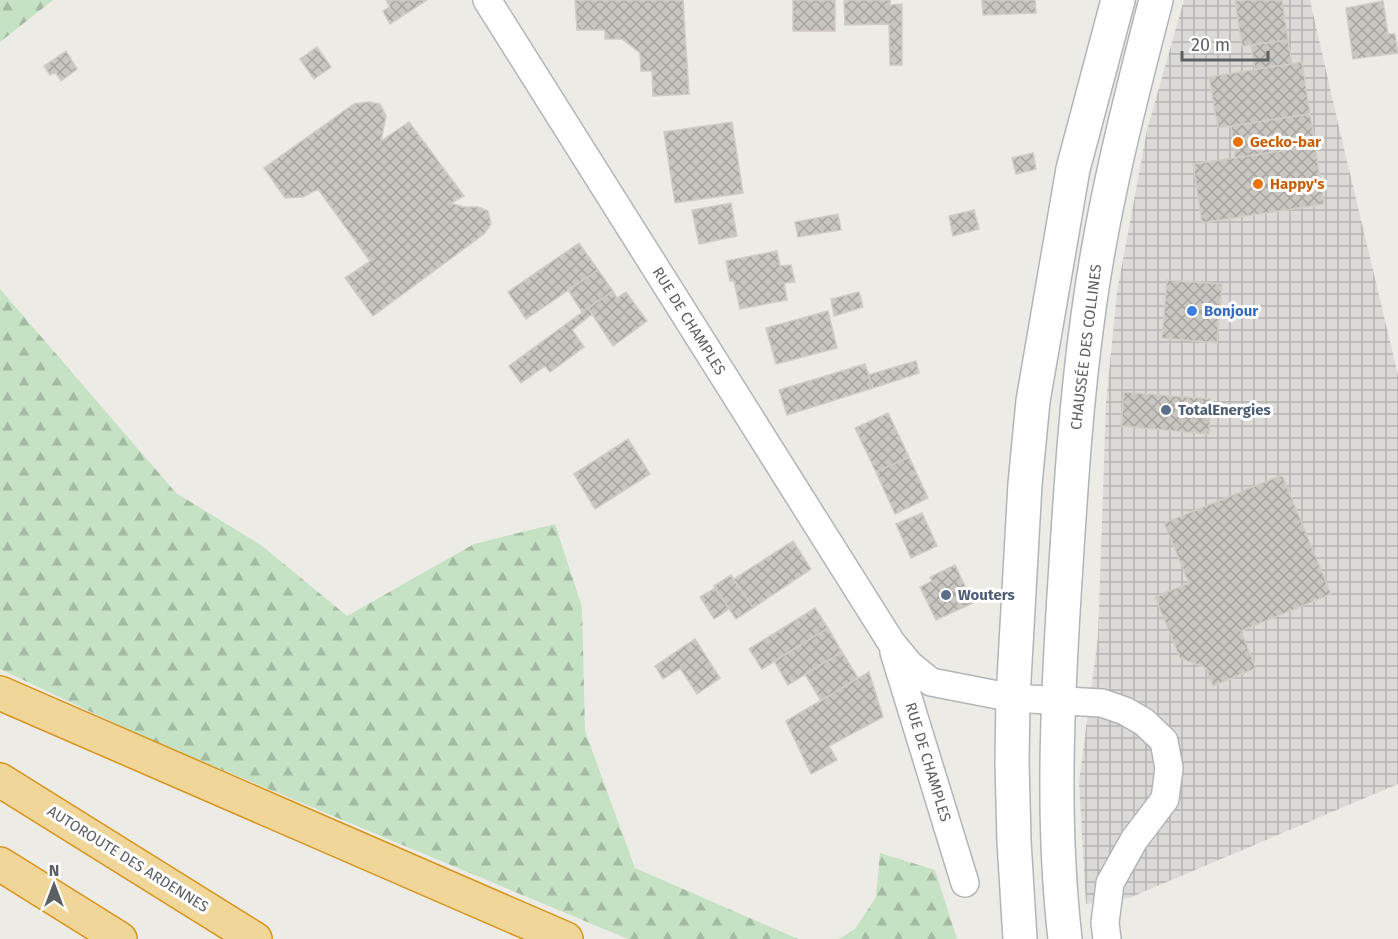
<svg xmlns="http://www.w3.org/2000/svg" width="1398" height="939" viewBox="0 0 1398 939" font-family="'Fira Sans',sans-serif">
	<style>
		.industrial { fill: url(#industrial-grid) }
		.forest { fill: url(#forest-firs) }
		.building { fill: url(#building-cross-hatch); stroke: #d1ccc4; stroke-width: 1.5 }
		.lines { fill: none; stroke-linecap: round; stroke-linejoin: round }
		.minor-casing { stroke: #b2b5b8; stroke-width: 30 }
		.secondary-casing { stroke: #b1b4b8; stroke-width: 36 }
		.motorway-casing { stroke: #d6941c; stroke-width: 36 }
		.minor { stroke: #fff; stroke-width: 27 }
		.secondary { stroke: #fff; stroke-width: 33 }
		.motorway { stroke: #f0d699; stroke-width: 33 }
		.food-dot { fill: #e8710a; stroke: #fff; stroke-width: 2 }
		.shop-dot { fill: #3f7fe0; stroke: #fff; stroke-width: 2 }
		.service-dot { fill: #5c6f8a; stroke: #fff; stroke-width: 2 }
		.labels { text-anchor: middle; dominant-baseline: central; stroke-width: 6; stroke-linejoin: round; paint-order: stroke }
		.food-label { font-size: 15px; font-weight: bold; fill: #c56008; stroke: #fff; text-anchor: start }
		.shop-label { font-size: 15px; font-weight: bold; fill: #366cbe; stroke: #fff; text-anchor: start }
		.street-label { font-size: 15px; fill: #5d6063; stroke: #fff }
		.service-label { font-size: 15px; font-weight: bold; fill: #4e5e75; stroke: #fff; text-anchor: start }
	</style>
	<defs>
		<pattern id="industrial-grid" width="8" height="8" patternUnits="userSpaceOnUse" patternTransform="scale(1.5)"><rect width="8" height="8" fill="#dcdad7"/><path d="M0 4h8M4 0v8" fill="none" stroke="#b6b4b2"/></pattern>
		<pattern id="forest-firs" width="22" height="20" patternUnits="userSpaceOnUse" patternTransform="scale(1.5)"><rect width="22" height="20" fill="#c6e2c4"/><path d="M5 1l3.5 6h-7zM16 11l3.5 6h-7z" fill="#a4bba3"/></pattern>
		<pattern id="building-cross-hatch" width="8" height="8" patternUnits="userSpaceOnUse" patternTransform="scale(1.5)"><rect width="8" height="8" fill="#c9c6c1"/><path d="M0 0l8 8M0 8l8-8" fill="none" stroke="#a6a4a0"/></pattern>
	</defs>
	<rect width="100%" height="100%" fill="#edebe5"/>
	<!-- industrial -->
	<path class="industrial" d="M1184 0H1310L1337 119 1398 375V784L1129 898 1086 904 1079 782 1098 637 1106 403 1117 292 1147 130Z"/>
	<!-- forest -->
	<path class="forest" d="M0 0H53L0 42Z
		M0 289 176 493 261 545 347 616 474 544 555 524 582 607 585 731 635 868 798 939H628L144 737 0 669Z
		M880 853 935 870 957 939H839L855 929 876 897Z"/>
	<!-- building -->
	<path class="building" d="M386 0H427L390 24 383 11 390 7Z
		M575 0H683L689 94 653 96 652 71H641L640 53 622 39H605V30H577Z
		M793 0H835V31H793Z
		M853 0H890V5L902 4V65H890L889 24 845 25 844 1Z
		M982 0H1035L1036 13 983 15Z
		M1245 0H1282L1288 40 1242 46 1235 1Z
		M1383 1 1388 34H1395L1398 53 1353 59 1346 8Z
		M1288 40 1292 64 1255 69 1251 45Z
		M317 47 331 67 314 79 300 59Z
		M66 51 77 69 61 81 55 72 50 75 44 66Z
		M1302 62 1310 114 1218 128 1209 77Z
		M369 102 380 104 386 116 381 141 409 122 464 196 451 203 463 207H478L488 211 491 224 484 234 373 316 345 278 370 261 318 189 303 197 285 198 264 168 354 104Z
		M1310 114 1315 146 1235 158 1231 126Z
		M732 122 743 193 675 203 664 132Z
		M1315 146 1324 204 1202 223 1193 164Z
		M1033 153 1036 169 1016 174 1012 158Z
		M731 203 737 236 699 244 692 210Z
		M974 210 979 229 953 236 949 216Z
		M838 214 841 230 798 237 795 222Z
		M579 243 598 270 526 319 508 292Z
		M777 251 780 266 791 265 795 282 784 283 787 300 740 309 734 281H730L726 261Z
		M598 270 613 291 582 312 568 290Z
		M1167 280 1222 284 1217 343 1162 338Z
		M613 291 617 298 626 292 647 321 613 346 588 308Z
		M859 292 863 307 834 316 831 299Z
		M588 308 592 314 572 330 584 347 550 372 545 366 521 383 509 366Z
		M828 311 837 348 776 364 766 328Z
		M916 361 919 373 873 388 868 375Z
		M865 364 873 388 787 415 779 390Z
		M1124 392 1211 399 1209 434 1121 426Z
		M888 413 909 457 876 472 855 428Z
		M628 439 650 474 595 509 574 474Z
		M909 457 928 498 895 514 876 472Z
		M1282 475 1331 594 1241 631 1256 668 1213 686 1206 668 1180 658 1155 597 1189 583 1164 523Z
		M922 513 937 546 911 558 896 524Z
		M793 541 811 569 753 608 734 579Z
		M955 565 973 603 936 620 920 587 932 581 930 577Z
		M731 575 753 608 736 619 714 586Z
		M715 588 729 609 714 619 700 597Z
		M815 608 828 628 762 669 749 649Z
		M828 628 842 652 788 685 774 661Z
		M695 639 720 678 697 694 680 668 663 679 655 666Z
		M842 652 858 678 821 701 805 674Z
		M869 672 883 717 829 746 837 760 811 774 786 721Z"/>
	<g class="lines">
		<!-- minor casing -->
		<g class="minor-casing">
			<path id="minor" d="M487 0 891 642 910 665 931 682 1013 698 1102 703 1125 711 1144 722 1164 741 1169 768 1165 799 1134 840 1110 883 1105 923 1107 939
				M894 652 965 883"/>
		</g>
		<!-- secondary casing -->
		<g class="secondary-casing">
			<path id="secondary" d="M1020 939 1014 841 1012 762 1013 698 1025 484 1033 401 1073 169 1118 0
				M1065 939C1052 826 1057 710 1064 596 1070 503 1075 409 1088 316 1102 209 1129 104 1156 0"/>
		</g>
		<!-- motorway casing -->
		<g class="motorway-casing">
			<path id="motorway" d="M0 693 566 939
				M0 780 255 939
				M0 864 120 939"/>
		</g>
		<!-- minor -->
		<use href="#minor" class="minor"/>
		<!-- secondary -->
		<use href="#secondary" class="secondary"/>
		<!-- motorway -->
		<use href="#motorway" class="motorway"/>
	</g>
	<!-- markers -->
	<g class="food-dot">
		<circle cx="1238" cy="142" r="6"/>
		<circle cx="1258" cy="184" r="6"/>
	</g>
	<circle class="shop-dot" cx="1192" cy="311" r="6"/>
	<g class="service-dot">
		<circle cx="1166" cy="410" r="6"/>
		<circle cx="946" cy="595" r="6"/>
	</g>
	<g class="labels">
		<!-- food labels -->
		<g class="food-label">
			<text x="1250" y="142">Gecko-bar</text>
			<text x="1270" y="184">Happy's</text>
		</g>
		<!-- shop labels -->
		<g class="shop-label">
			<text x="1204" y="311">Bonjour</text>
		</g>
		<!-- street labels -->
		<g class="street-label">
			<text transform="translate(689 321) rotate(58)">RUE DE CHAMPLES</text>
			<text transform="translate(1086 347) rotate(-83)">CHAUSSÉE DES COLLINES</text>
			<text transform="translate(928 762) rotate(73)">RUE DE CHAMPLES</text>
			<text transform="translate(128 859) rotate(32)">AUTOROUTE DES ARDENNES</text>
		</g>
		<!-- service labels -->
		<g class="service-label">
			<text x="1178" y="410">TotalEnergies</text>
			<text x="958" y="595">Wouters</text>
		</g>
	</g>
	<!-- north arrow -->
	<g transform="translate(54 885)" stroke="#ffffff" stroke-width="4.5" paint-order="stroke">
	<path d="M0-4.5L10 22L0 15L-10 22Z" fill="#5d6063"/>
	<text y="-9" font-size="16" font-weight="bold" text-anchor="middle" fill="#5d6063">N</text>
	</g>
	<!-- scale -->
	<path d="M1182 51v9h86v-9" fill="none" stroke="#5d6063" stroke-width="3"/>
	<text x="1191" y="51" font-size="18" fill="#5d6063" stroke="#ffffff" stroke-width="4.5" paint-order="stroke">20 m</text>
</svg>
